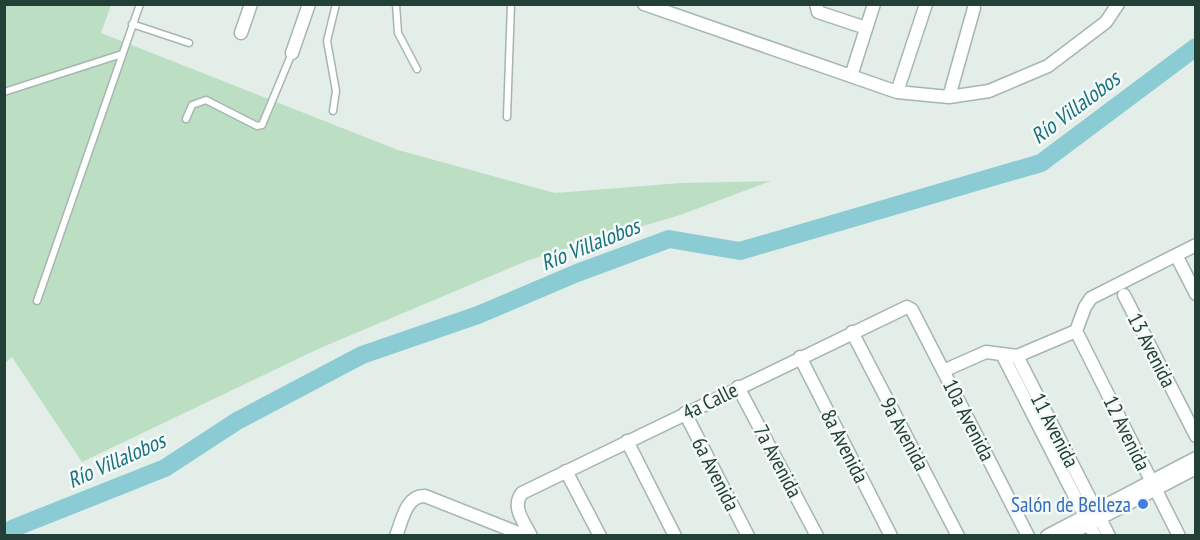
<svg xmlns="http://www.w3.org/2000/svg" width="1200" height="540" viewBox="0 0 1200 540" font-family="'PT Sans Narrow',sans-serif">
	<style>
		.green { fill: #bcdfc4 }
		.lines { fill: none; stroke-linecap: round; stroke-linejoin: round }
		.river { stroke: #8acbd4; stroke-width: 18 }
		.lane-casing { stroke: #a5b6b0; stroke-width: 9 }
		.street-casing { stroke: #a5b6b0; stroke-width: 15 }
		.lane { stroke: #fff; stroke-width: 6 }
		.street { stroke: #fff; stroke-width: 12 }
		.shop-dot { fill: #3f7fe0; stroke: #f4faf7; stroke-width: 2 }
		.labels { text-anchor: middle; dominant-baseline: central; stroke-width: 5; stroke-linejoin: round; paint-order: stroke }
		.street-label { font-size: 21px; fill: #224037; stroke: #f4faf7 }
		.shop-label { font-size: 21px; fill: #366cbe; stroke: #f4faf7; text-anchor: end }
		.water-label { font-size: 22px; font-style: italic; fill: #19717f; stroke: #f4faf7 }
	</style>
	<rect width="100%" height="100%" fill="#e3eee9"/>
	<!-- green -->
	<path class="green" d="M5 5H111L101 33 398 150 555 193 681 183 771 181 680 215 529 260 318 349 82 462 12 357 5 363Z"/>
	<g class="lines">
		<!-- river -->
		<path class="river" d="M4 534 14 528 165 468 237 421 362 355 478 315 577 273 669 239 740 251 1041 163 1196 47"/>
		<!-- lane casing -->
		<g class="lane-casing">
			<path id="lane" d="M396 4 398 33 417 69
				M132 24 189 43
				M4 92 122 54
				M333 111 336 91 327 41 336 4
				M507 117 511 4
				M186 119 192 105 206 100 257 126 262 125 292 53
				M37 301 140 4"/>
		</g>
		<!-- street casing -->
		<g class="street-casing">
			<path id="street" d="M644 4 897 92 949 97 989 91 1048 66 1106 22 1118 4
				M816 4 818 12 866 28
				M241 33 251 4
				M292 53 309 4
				M851 76 874 4
				M897 92 926 4
				M949 97 974 8
				M1176 255 1196 294
				M1124 295 1196 436
				M1076 331 1179 536
				M852 332 958 536
				M1003 356 1095 536
				M1017 356 1109 536
				M800 357 891 536
				M943 371 986 352 1017 356 1076 331 1085 307 1091 298 1196 245
				M738 387 817 536
				M685 413 748 536
				M627 441 675 536
				M566 471 600 536
				M396 536C402 521 406 495 425 496L526 536
				M531 536C524 522 511 507 522 493L907 307 912 310 1028 536
				M1047 536 1196 458
				M1066 536 1196 468"/>
		</g>
		<!-- lane -->
		<use href="#lane" class="lane"/>
		<!-- street -->
		<use href="#street" class="street"/>
	</g>
	<!-- markers -->
	<circle class="shop-dot" cx="1143" cy="504" r="6"/>
	<g class="labels">
		<!-- street labels -->
		<g class="street-label">
			<text transform="translate(1152 350) rotate(63)">13 Avenida</text>
			<text transform="translate(710 401) rotate(-26)">4a Calle</text>
			<text transform="translate(969 420) rotate(63)">10a Avenida</text>
			<text transform="translate(1055 430) rotate(63)">11 Avenida</text>
			<text transform="translate(1127 433) rotate(64)">12 Avenida</text>
			<text transform="translate(905 434) rotate(62)">9a Avenida</text>
			<text transform="translate(845 446) rotate(63)">8a Avenida</text>
			<text transform="translate(778 461) rotate(62)">7a Avenida</text>
			<text transform="translate(716 474) rotate(63)">6a Avenida</text>
		</g>
		<!-- shop labels -->
		<g class="shop-label">
			<text x="1131" y="504">Salón de Belleza</text>
		</g>
		<!-- water labels -->
		<g class="water-label">
			<text transform="translate(1075 107) rotate(-37)">Río Villalobos</text>
			<text transform="translate(590 244) rotate(-22)">Río Villalobos</text>
			<text transform="translate(116 460) rotate(-24)">Río Villalobos</text>
		</g>
	</g>
	<!-- border -->
	<rect width="1200" height="540" fill="none" stroke="#224037" stroke-width="12"/>
</svg>
